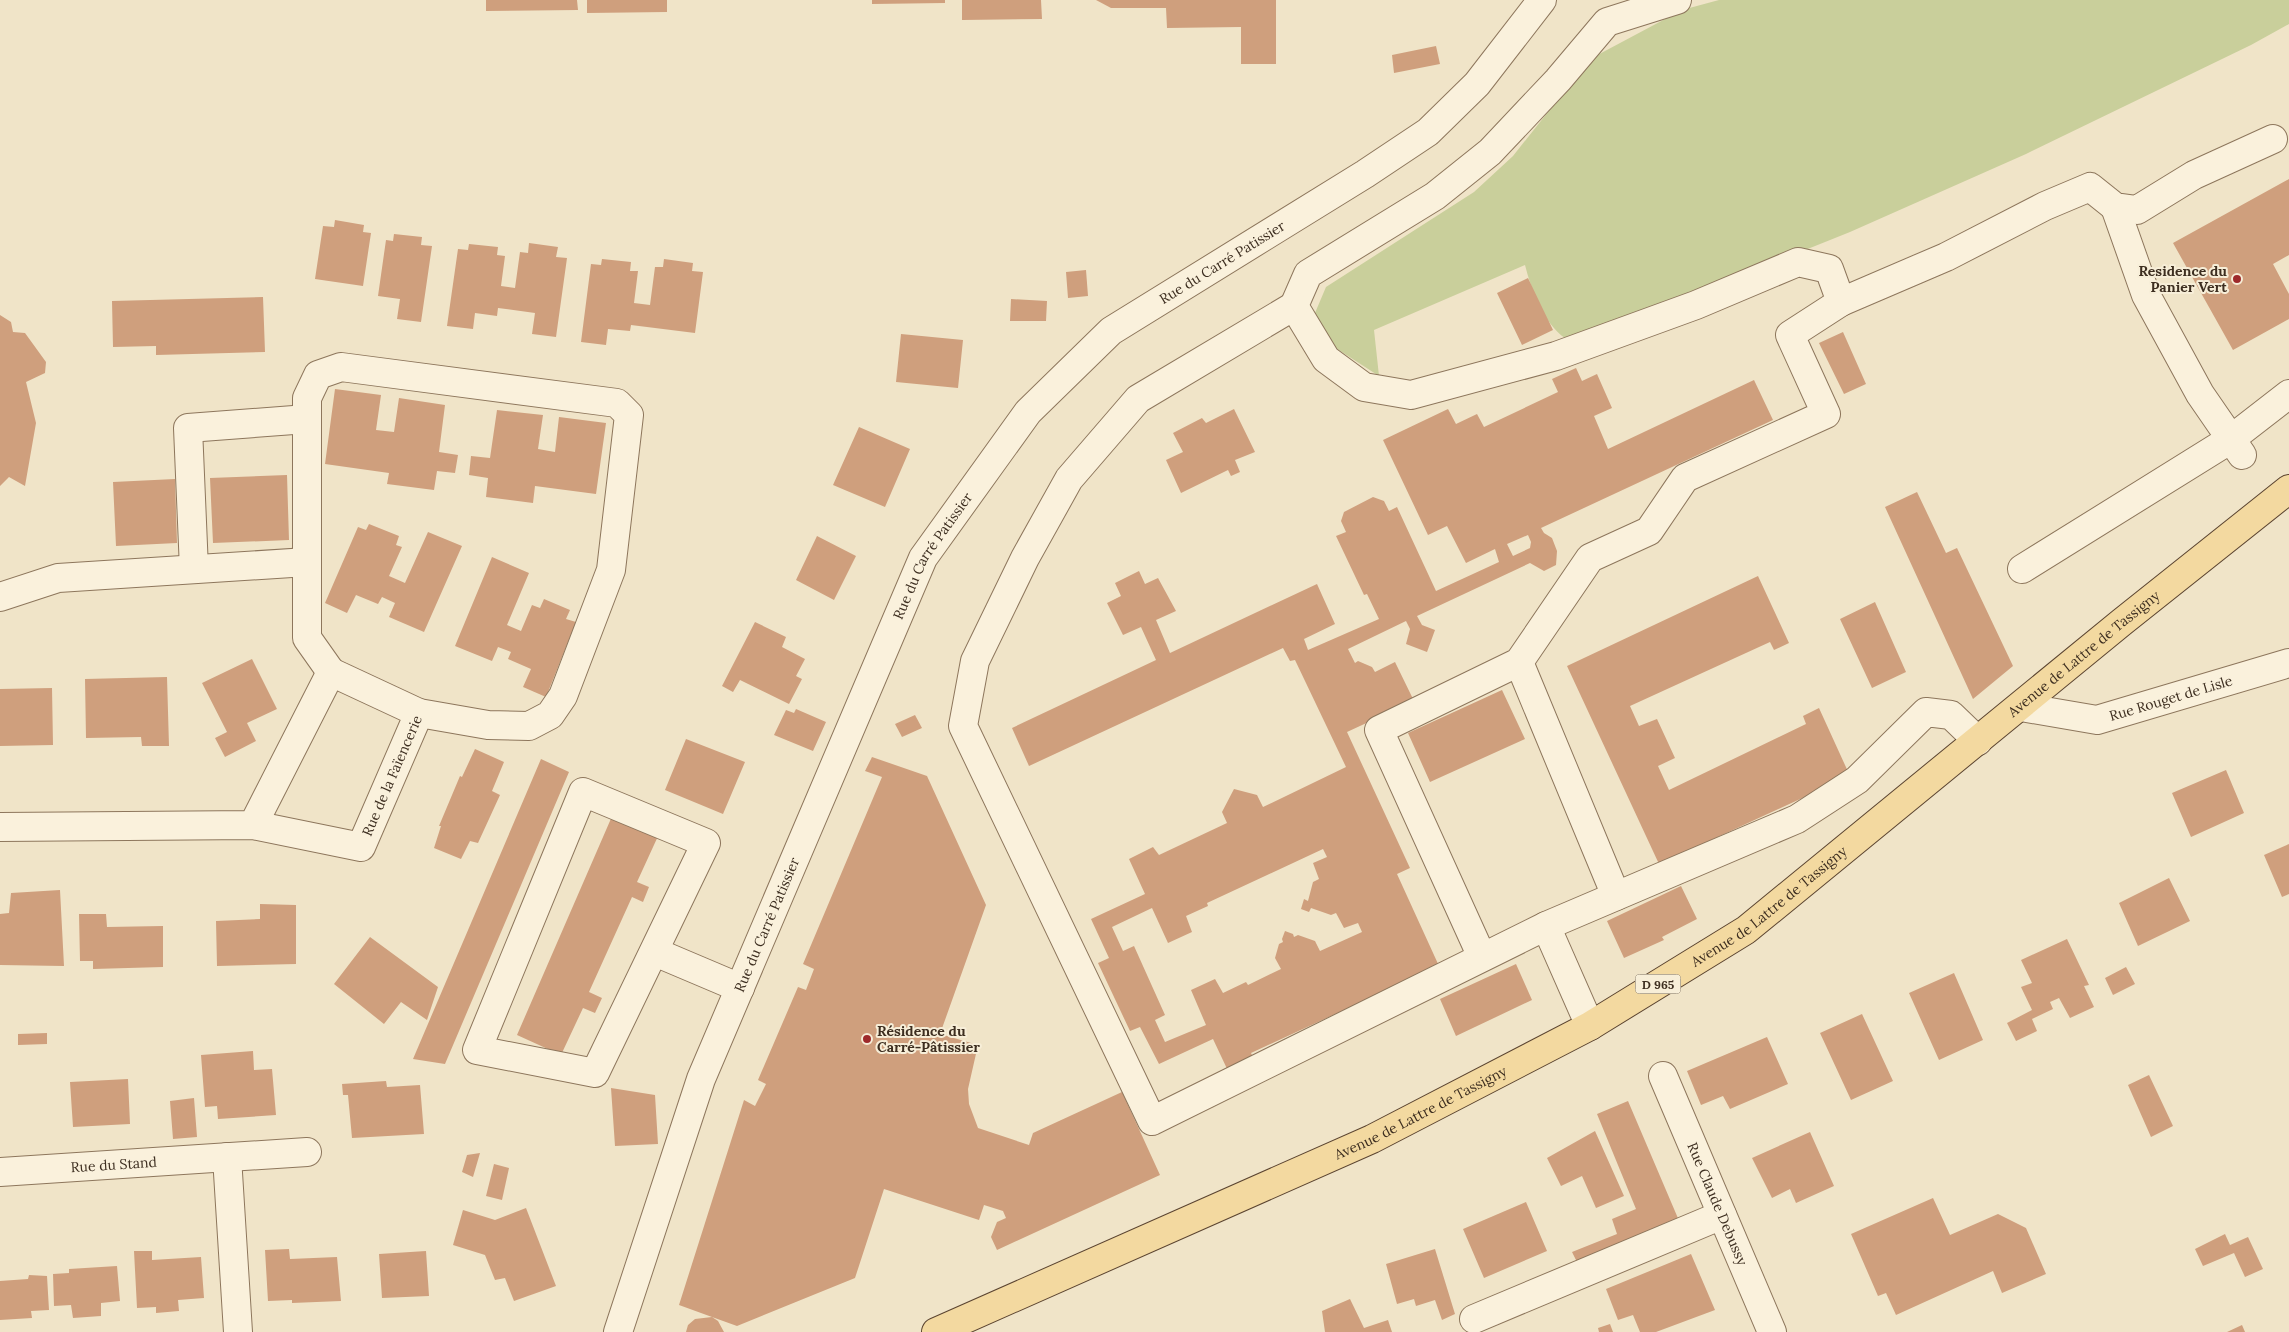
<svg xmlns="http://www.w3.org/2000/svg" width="2289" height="1332" viewBox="0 0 2289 1332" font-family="Lora,serif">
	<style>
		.green { fill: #c9cf9b }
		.building { fill: #cf9f7d; fill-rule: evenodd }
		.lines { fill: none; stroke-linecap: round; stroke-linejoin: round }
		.minor-casing { stroke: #8d765c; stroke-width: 30 }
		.major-casing { stroke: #5b4430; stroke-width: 30 }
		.minor { stroke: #faf1dc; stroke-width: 28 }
		.major { stroke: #f3d9a0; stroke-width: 28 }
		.poi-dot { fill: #9e2a2b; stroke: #f7eed8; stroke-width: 2 }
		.labels { text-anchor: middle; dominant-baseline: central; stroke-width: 4; stroke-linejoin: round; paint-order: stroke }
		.shield { fill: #f7eed8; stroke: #756857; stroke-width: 1 }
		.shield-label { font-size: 12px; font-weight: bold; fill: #3d2e20 }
		.street-label { font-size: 14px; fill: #3d2e20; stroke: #f7eed8 }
		.poi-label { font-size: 14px; font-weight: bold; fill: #3d2e20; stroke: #f7eed8; text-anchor: end }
	</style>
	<rect width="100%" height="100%" fill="#f0e4c8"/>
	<!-- green -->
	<path class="green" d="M1719 0H2289V24L2251 45 2026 154 1850 232 1688 297 1565 338C1544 324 1531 289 1525 265L1374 330 1379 376 1331 345 1315 313 1326 287 1474 192 1513 156 1590 59 1682 10Z"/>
	<!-- building -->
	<path class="building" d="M486 0H577L578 10 486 11Z
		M587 0H667V12L587 13Z
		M872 0H945V3L872 4Z
		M962 0H1041L1042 19 962 20Z
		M1096 0H1276V64H1241V27L1167 28 1166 8H1111Z
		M1436 46 1440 64 1394 73 1392 55Z
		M2289 179V255L2273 264 2289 294V319L2233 350 2173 243Z
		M335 220 364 225 363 232 371 233 363 286 315 279 323 226 334 227Z
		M394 234 422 237 421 245 432 246 421 322 397 319 400 299 378 296 386 240 393 241Z
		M529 243 558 247 556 257 567 258 556 337 532 334 535 313 498 308 497 316 475 313 473 329 447 326 458 249 468 250 469 244 498 247 497 255 505 256 501 286 515 288 520 252 528 253Z
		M602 259 631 262 630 271H638L634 303 650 305 655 267H663L664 259 693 263 692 271 703 272 695 333 631 325 630 331 608 329 606 345 581 342 591 264 601 265Z
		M1086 270 1088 296 1068 298 1066 272Z
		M1528 278 1553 330 1522 345 1497 293Z
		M263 297 265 352 156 355V346L113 347 112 301Z
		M1011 299 1047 301 1046 321H1010Z
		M0 315 11 322 13 332 25 333 46 362 45 373 26 382 36 423 25 486 9 477 0 486Z
		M1843 332 1866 384 1844 394 1819 343Z
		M901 334 963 340 958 388 896 382Z
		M1576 368 1582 381 1597 374 1612 408 1594 416 1608 449 1754 380 1773 420 1541 528 1544 533 1552 538 1557 551 1556 565 1544 571 1530 563 1417 616 1422 625 1435 630 1427 652 1406 644 1410 629 1406 621 1348 649 1355 663 1358 661 1372 667 1375 672 1395 662 1414 701 1347 732 1410 868 1397 874 1439 966 1251 1053 1255 1061 1229 1073 1213 1039 1159 1064 1140 1027 1130 1031 1098 963 1109 958 1091 919 1145 894 1129 859 1153 847 1159 855 1227 823 1222 812 1234 789 1257 795 1263 807 1346 767 1295 660 1290 661 1283 648 1029 766 1012 728 1156 660 1141 627 1123 635 1107 603 1121 596 1115 583 1139 571 1145 584 1158 578 1176 611 1156 620 1170 653 1317 584 1335 624 1304 639 1308 650 1379 619 1367 594 1364 595 1336 536 1346 532 1341 521 1344 512 1373 497 1384 501 1389 511 1397 507 1436 591 1499 562 1495 549 1466 563 1447 526 1428 535 1383 440 1448 409 1456 424 1477 414 1484 427 1558 392 1552 379ZM1528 535 1531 542 1530 548 1513 556 1507 544ZM1323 849 1327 857 1313 863 1319 879 1313 882 1308 901 1304 899 1301 909 1309 912 1311 908 1331 915 1336 913 1344 928 1358 923 1362 932 1320 951 1315 941 1298 935 1294 937 1293 934 1285 931 1282 939 1283 942 1279 944 1275 958 1281 969 1248 985 1246 982 1223 993 1215 979 1191 990 1206 1025 1165 1042 1155 1020 1165 1015 1134 946 1123 951 1112 927 1152 908 1168 943 1192 932 1186 916 1208 906 1207 903Z
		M335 389 381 395 376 430 394 432 399 398 445 405 439 452 458 455 455 473 437 471 434 490 387 484 389 473 325 464Z
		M1234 409 1255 452 1235 460 1240 472 1231 476 1228 470 1181 493 1166 460 1183 452 1173 433 1202 418 1206 423Z
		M497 410 543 415 538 449 555 452 559 417 606 423 596 494 535 486 533 503 486 497 488 478 469 475 471 456 490 458Z
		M859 427 910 449 885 507 833 485Z
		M287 475 289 540 213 543 210 478Z
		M175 479 177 543 116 546 113 482Z
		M1917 492 1946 553 1957 548 2013 666 1973 699 1885 507Z
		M369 524 399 536 396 545 402 547 389 576 405 583 428 532 462 546 424 632 389 617 395 603 382 597 378 604 356 595 347 613 325 603 358 527 366 530Z
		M817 536 856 556 834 600 796 580Z
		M492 557 529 573 507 625 521 631 532 605 540 608 544 599 570 610 566 619 576 622 546 697 523 687 531 669 508 659 511 652 498 647 492 661 455 646Z
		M1758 576 1789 643 1774 650 1770 642 1630 706 1639 726 1657 719 1675 758 1658 766 1669 790 1806 724 1803 716 1819 708 1850 776 1659 864 1567 666Z
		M1875 602 1906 672 1872 688 1840 619Z
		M755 622 786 637 782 647 805 659 796 676 802 679 789 704 740 680 733 692 722 686Z
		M252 659 277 709 247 723 256 741 225 757 215 738 227 732 202 683Z
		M167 677 169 746H142L141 737 86 738 85 679Z
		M52 688 53 745 0 746V689Z
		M1502 690 1525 739 1430 782 1408 733Z
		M796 709 826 722 813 751 774 735 786 710 794 713Z
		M915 715 922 728 902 737 895 724Z
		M686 739 745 762 723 814 665 790Z
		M475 749 504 762 492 791 500 795 478 843 470 841 461 859 434 848 441 826H439L460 776 462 777Z
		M872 757 927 776 986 905 940 1034 978 1045 968 1089 969 1104 978 1128 1029 1145 1033 1133 1122 1092 1160 1175 997 1250 991 1237 997 1222 1006 1218 1003 1211 984 1205 979 1220 884 1189 855 1278 737 1326 712 1317 718 1321 724 1332H686L688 1325 695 1319 712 1317 679 1305 744 1100 755 1106 766 1084 758 1080 798 987 806 990 814 969 803 964 882 777 865 771Z
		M541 759 569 772 445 1064 413 1059Z
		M2226 770 2244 813 2191 837 2172 793Z
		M613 814 659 834 637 882 649 887 643 902 632 897 589 992 602 998 595 1013 583 1008 561 1055 517 1035Z
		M2289 844V894L2282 897 2264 855Z
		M2169 878 2190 921 2138 946 2119 903Z
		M1681 886 1697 919 1662 937 1664 940 1624 958 1607 921Z
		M60 890 64 966 0 965V914L9 913 11 893Z
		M260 904 296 905V964L217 966 216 921 260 919Z
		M79 914H106L107 927 163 926V967L93 969V961H80Z
		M370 937 438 987 427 1020 401 1002 384 1024 334 984Z
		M2067 939 2089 985 2084 986 2094 1007 2070 1018 2059 998 2050 1002 2053 1009 2032 1019 2037 1031 2016 1041 2007 1023 2032 1010 2021 987 2032 983 2021 960Z
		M1516 964 1532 1000 1456 1036 1440 999Z
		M2126 967 2135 984 2113 995 2105 978Z
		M1954 973 1983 1040 1939 1060 1909 993Z
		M1862 1014 1893 1081 1851 1100 1820 1033Z
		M47 1033V1044L18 1045V1034Z
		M1767 1037 1788 1084 1730 1109 1723 1096 1701 1105 1687 1071Z
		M253 1051 254 1070 272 1069 276 1115 218 1119 217 1106 205 1107 201 1055Z
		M2149 1075 2173 1126 2151 1137 2128 1085Z
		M128 1079 130 1124 73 1127 70 1082Z
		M386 1081 387 1087 420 1085 424 1134 352 1138 348 1095H343L342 1084Z
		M611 1088 655 1095 658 1144 615 1146Z
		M194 1098 197 1137 173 1139 170 1101Z
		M1628 1101 1680 1223 1578 1264 1572 1252 1617 1234 1612 1219 1636 1209 1597 1114Z
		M1595 1131 1624 1196 1596 1208 1582 1176 1561 1186 1547 1158Z
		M1810 1132 1834 1186 1796 1203 1790 1189 1772 1198 1752 1158Z
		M480 1153 473 1177 462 1172 467 1155Z
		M494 1164 509 1168 502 1200 486 1196Z
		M1933 1198 1950 1235 1998 1214 2026 1228 2046 1274 2002 1293 1993 1271 1896 1315 1886 1293 1878 1296 1851 1234Z
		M1526 1202 1547 1251 1484 1278 1463 1229Z
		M526 1208 556 1286 514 1301 505 1278 495 1280 485 1255 453 1245 463 1210 495 1220Z
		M2225 1234 2230 1245 2248 1237 2263 1269 2245 1277 2234 1253 2203 1266 2195 1249Z
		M289 1249 290 1259 337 1257 341 1301 292 1303V1300L268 1301 265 1250Z
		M1435 1249 1455 1314 1442 1320 1435 1300 1416 1306 1414 1299 1397 1304 1386 1264Z
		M134 1251H152V1260L201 1257 204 1298 178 1300 179 1311 156 1313V1307L137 1308Z
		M426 1251 429 1296 382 1298 379 1254Z
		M1691 1254 1715 1310 1656 1332H1640L1633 1315 1618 1320 1606 1289Z
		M117 1266 120 1301 101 1303V1316L73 1318 71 1305 54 1306 53 1274 69 1273V1269Z
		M29 1275 47 1276 49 1310 31 1311 32 1318 0 1320V1281L28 1279Z
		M1350 1299 1364 1328 1388 1320 1392 1332H1325L1322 1311Z
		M1610 1324 1613 1332H1599L1598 1328Z
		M2242 1325 2245 1332H2227Z"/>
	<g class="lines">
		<!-- minor casing -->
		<g class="minor-casing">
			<g id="minor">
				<path d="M1677 0 1607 22 1558 80 1490 152 1435 196 1308 274 1294 306 1326 359 1364 387 1411 395 1556 356 1696 305 1798 262 1829 269 1841 302 1946 257 2045 206 2090 187 2115 207 2137 210 2194 175 2273 139"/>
				<path d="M2115 207 2146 295 2200 394 2242 455"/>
				<path d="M1294 306 1138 399 1069 479 1025 558 975 661 963 726 1152 1121 1546 926 1797 819 1857 780 1926 712 1951 715 1978 741"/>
				<path d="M194 569 188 428 307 419"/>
				<path d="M2022 569 2231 439 2289 394"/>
				<path d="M0 597 58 578 307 562"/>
				<path d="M1519 662 1616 896"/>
				<path d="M331 672 307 638V398L318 375 341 367 617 403 629 415 611 570 563 696 550 715 529 726 488 725 419 713"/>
				<path id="s1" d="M2021 707 2097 720 2289 663"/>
				<path d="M583 792 706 843 595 1073 477 1050Z"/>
				<path id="s2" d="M0 827 253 825 361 847 419 713 331 672 253 825"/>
				<path d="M1546 926 1590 1026"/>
				<path d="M655 952 740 988"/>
				<path d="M1482 957 1379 730 1519 662 1590 558 1649 531 1685 478 1826 414 1790 335 1841 302"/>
				<path id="s3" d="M1663 1076 1772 1332"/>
				<path d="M227 1157 238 1332"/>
				<path id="s4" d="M0 1172 307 1152"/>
				<path d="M1474 1319 1722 1215"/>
				<path id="s5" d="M618 1332 701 1079 923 558 1028 412 1111 331 1365 174 1428 132 1477 84 1542 0"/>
			</g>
		</g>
		<!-- major casing -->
		<g class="major-casing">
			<g id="major">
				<path id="s6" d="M936 1332 1372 1139 1590 1026 1746 930 2122 622 2289 489"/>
			</g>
		</g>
		<!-- minor -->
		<use href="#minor" class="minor"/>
		<!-- major -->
		<use href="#major" class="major"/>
	</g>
	<!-- markers -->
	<g class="poi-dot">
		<circle cx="2237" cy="279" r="5"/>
		<circle cx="867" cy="1039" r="5"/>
	</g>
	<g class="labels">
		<!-- shield labels -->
		<rect class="shield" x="1635.5" y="974.5" width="45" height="19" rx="4"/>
		<g class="shield-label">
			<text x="1658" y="984">D 965</text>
		</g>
		<!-- street labels -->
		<g class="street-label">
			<text stroke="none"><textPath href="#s5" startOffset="1259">Rue du Carré Patissier</textPath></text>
			<text stroke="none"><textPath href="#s5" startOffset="839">Rue du Carré Patissier</textPath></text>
			<text stroke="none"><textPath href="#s6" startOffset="1342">Avenue de Lattre de Tassigny</textPath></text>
			<text stroke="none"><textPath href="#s1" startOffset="154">Rue Rouget de Lisle</textPath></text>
			<text stroke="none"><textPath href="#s2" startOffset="441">Rue de la Faïencerie</textPath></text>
			<text stroke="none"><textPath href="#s6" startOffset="938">Avenue de Lattre de Tassigny</textPath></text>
			<text stroke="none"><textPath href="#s5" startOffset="434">Rue du Carré Patissier</textPath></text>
			<text stroke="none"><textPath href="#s6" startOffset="532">Avenue de Lattre de Tassigny</textPath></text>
			<text stroke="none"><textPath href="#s4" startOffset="114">Rue du Stand</textPath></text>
			<text stroke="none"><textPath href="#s3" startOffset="139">Rue Claude Debussy</textPath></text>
		</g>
		<!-- poi labels -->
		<g class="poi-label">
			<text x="2227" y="271">Residence du<tspan x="2227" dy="16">Panier Vert</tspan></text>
			<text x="877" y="1031" text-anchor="start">Résidence du<tspan x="877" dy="16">Carré-Pâtissier</tspan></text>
		</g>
	</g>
</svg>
